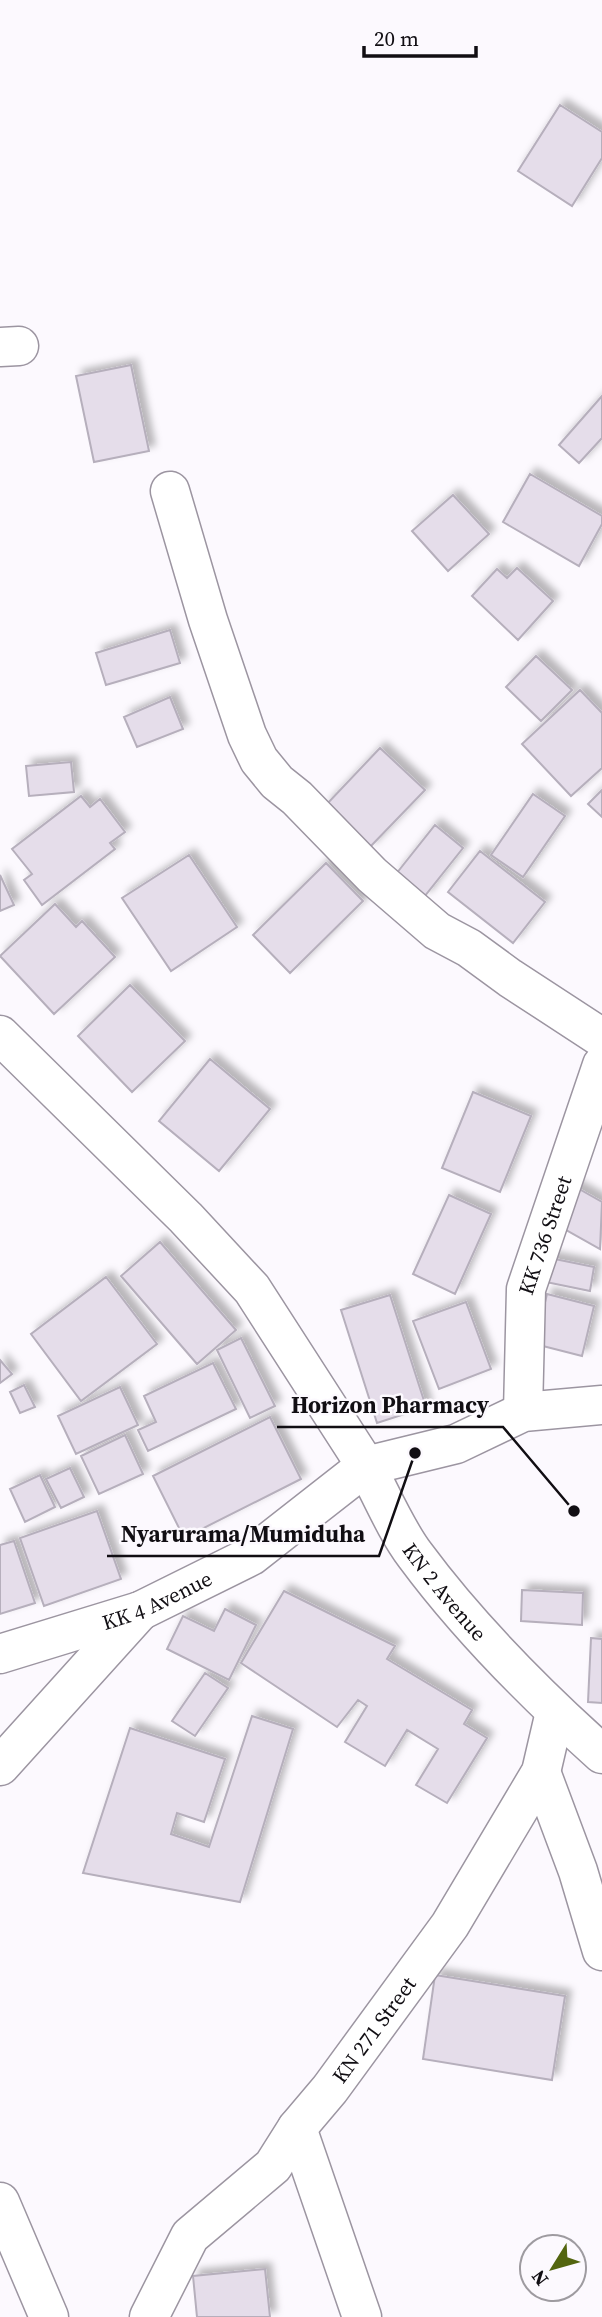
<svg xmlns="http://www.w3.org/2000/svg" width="602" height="2317" viewBox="0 0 602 2317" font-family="'Source Serif 4',serif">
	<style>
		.building { fill: #e5ddea; stroke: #b6afbc; stroke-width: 2; filter: url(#shadow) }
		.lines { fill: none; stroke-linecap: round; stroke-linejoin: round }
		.street-casing { stroke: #9c95a1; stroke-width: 41 }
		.secondary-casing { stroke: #9c95a1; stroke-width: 41 }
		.street { stroke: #fff; stroke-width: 38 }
		.secondary { stroke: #fff; stroke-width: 38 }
		.labels { text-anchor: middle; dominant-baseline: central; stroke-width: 5; stroke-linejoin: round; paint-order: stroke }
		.street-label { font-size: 21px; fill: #110e13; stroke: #fcf9fe }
		.leader { fill: none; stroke: #110e13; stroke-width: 2.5 }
		.callout-dot { fill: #110e13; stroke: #fcf9fe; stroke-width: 2.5 }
		.callout-label { font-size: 23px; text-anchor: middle; font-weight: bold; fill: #110e13; stroke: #fcf9fe; stroke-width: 5; stroke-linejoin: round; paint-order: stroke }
	</style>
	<defs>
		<filter id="shadow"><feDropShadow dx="6" dy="-6" stdDeviation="3.5" flood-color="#0004"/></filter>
	</defs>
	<rect width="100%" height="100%" fill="#fcf9fe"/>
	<!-- building -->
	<path class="building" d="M560 105 602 132V158L572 206 518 171Z
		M131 365 149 451 94 462 76 376Z
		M602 396V438L579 463 559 445Z
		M530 474 602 516V524L579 566 503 522Z
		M453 495 489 534 448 571 412 531Z
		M517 568 553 601 518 640 472 596 497 569 507 578Z
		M170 630 180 663 106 685 96 653Z
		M536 656 572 690 541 721 506 687Z
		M580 690 602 713V768L571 796 522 744Z
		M170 697 183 729 137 747 124 717Z
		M380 748 425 790 369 848 325 806Z
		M71 762 74 792 29 796 26 766Z
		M602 790V817L588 804Z
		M533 794 565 816 523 877 491 855Z
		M81 796 90 807 100 799 125 832 110 843 115 849 42 905 24 880 32 874 12 849Z
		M435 825 463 848 424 897 396 874Z
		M480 851 545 902 513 943 448 892Z
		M189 855 237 927 171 971 122 898Z
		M326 863 363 901 290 973 253 935Z
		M0 875 14 905 0 911Z
		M55 904 76 927 82 921 115 957 54 1014 0 956Z
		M130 985 185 1041 132 1092 78 1036Z
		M210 1059 270 1109 219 1171 159 1121Z
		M473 1092 531 1116 500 1192 442 1168Z
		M572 1185 602 1202 600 1249 552 1222Z
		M449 1195 491 1214 455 1294 413 1274Z
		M160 1242 236 1330 197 1364 121 1276Z
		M545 1257 594 1267 590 1291 541 1281Z
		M106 1277 157 1344 81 1401 31 1334Z
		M547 1294 594 1306 582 1356 535 1344Z
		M390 1295 426 1407 377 1423 341 1310Z
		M466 1302 491 1369 439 1389 413 1321Z
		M241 1338 275 1406 250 1418 217 1350Z
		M0 1360 12 1374 0 1383Z
		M213 1363 236 1409 148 1451 138 1430 156 1422 144 1396Z
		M24 1385 35 1407 20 1413 10 1392Z
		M120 1387 138 1425 76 1454 58 1416Z
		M270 1417 301 1479 184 1538 153 1476Z
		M125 1435 143 1474 99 1494 81 1456Z
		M70 1468 84 1497 61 1508 46 1479Z
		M40 1475 55 1507 25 1522 10 1489Z
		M97 1511 121 1579 44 1606 20 1538Z
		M14 1541 35 1603 0 1614V1545Z
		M522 1590 583 1593 582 1625 521 1621Z
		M284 1591 395 1646 387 1659 472 1710 464 1724 487 1738 447 1803 416 1785 438 1749 407 1730 385 1766 345 1742 367 1706 358 1700 337 1727 241 1663Z
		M225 1609 256 1625 229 1680 167 1649 183 1616 214 1631Z
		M591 1638 602 1639V1703L588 1702Z
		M205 1673 228 1688 195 1736 172 1721Z
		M252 1716 293 1729 240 1902 83 1873 130 1728 225 1759 204 1822 177 1813 171 1834 209 1847Z
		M435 1975 565 1996 552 2080 423 2059Z
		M265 2269 270 2317H197L193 2276Z"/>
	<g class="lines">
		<!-- street casing -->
		<g class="street-casing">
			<g id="street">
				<path d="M0 347 19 346"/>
				<path d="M170 491 208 620 247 735 259 760 277 782 297 798 372 875 437 931 469 948 510 978 602 1038"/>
				<path d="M0 1035 186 1218 252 1289 366 1466"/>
				<path id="s1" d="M523 1412 526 1289 602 1065"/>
				<path d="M0 1766 140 1611"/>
				<path d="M541 1772 578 1871 602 1951"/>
				<path d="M297 2128 362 2317"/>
				<path d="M0 2202 49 2317"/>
				<path id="s2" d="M149 2317 190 2236 273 2166 297 2128 330 2089 450 1925 541 1772 555 1712"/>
			</g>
		</g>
		<!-- secondary casing -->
		<g class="secondary-casing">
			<g id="secondary">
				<path id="s3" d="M366 1466C381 1494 396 1530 415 1555 469 1628 535 1694 602 1754"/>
				<path id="s4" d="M0 1654 140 1611 251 1556 366 1466 456 1444 523 1412 602 1405"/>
			</g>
		</g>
		<!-- street -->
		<use href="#street" class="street"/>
		<!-- secondary -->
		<use href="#secondary" class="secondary"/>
	</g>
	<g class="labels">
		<!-- street labels -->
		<g class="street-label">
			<text stroke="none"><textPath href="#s1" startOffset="180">KK 736 Street</textPath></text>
			<text stroke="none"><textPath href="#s3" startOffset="149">KN 2 Avenue</textPath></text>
			<text stroke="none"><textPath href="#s4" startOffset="166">KK 4 Avenue</textPath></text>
			<text stroke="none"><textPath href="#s2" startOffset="369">KN 271 Street</textPath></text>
		</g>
	</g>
	<!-- callouts -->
	<path class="leader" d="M574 1511L503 1427H277M415 1453L379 1556H107"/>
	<g class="callout-dot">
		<circle cx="574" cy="1511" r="7"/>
		<circle cx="415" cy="1453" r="7"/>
	</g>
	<g class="callout-label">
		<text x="390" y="1413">Horizon Pharmacy</text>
		<text x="243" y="1542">Nyarurama/Mumiduha</text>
	</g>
	<!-- north arrow -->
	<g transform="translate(553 2268) rotate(233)"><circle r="33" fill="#fcf9fe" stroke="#9e9ba0" stroke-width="2"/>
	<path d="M0-5L12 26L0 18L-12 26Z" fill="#53650f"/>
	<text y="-10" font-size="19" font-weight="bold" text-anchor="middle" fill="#110e13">N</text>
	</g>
	<!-- scale -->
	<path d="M364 46v10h112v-10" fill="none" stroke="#110e13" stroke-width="3.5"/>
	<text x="374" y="46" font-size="21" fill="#110e13" stroke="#fcf9fe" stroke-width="5" paint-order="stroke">20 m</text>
</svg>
